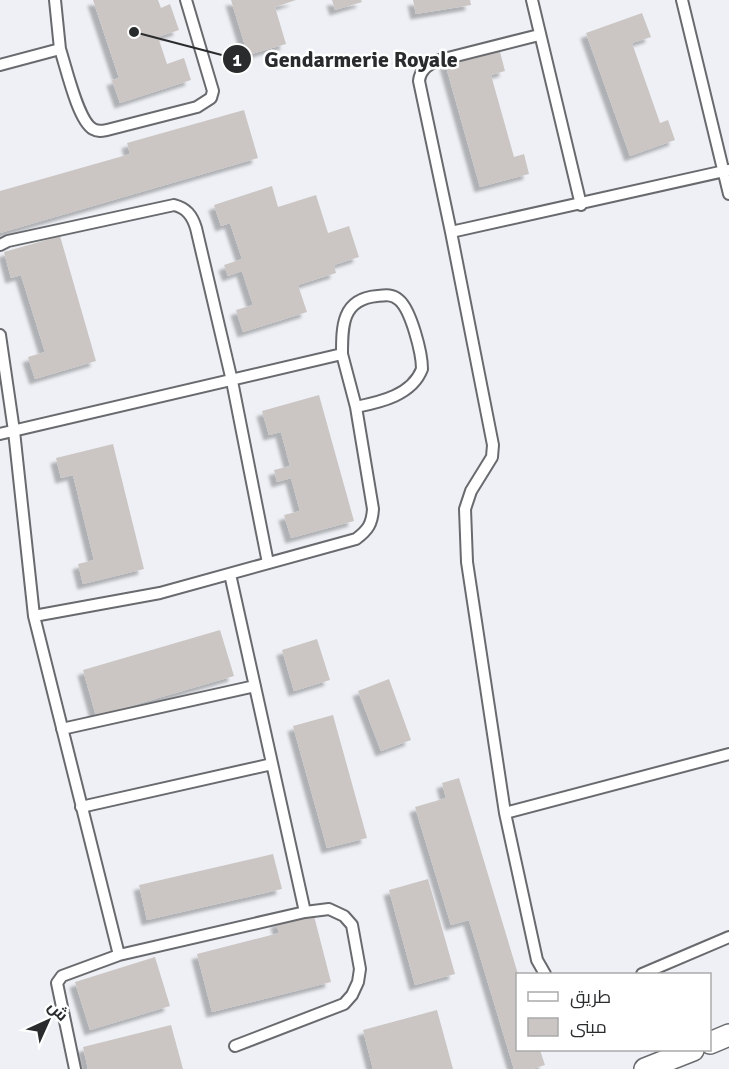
<svg xmlns="http://www.w3.org/2000/svg" width="729" height="1069" viewBox="0 0 729 1069" font-family="Signika,Cairo,sans-serif">
	<style>
		.building { fill: #cbc6c4; filter: url(#shadow) }
		.lines { fill: none; stroke-linecap: round; stroke-linejoin: round }
		.service-casing { stroke: #686a6e; stroke-width: 14 }
		.minor-casing { stroke: #686a6e; stroke-width: 24 }
		.service { stroke: #fff; stroke-width: 10 }
		.minor { stroke: #fff; stroke-width: 21 }
		.leader { fill: none; stroke: #2a2b2d; stroke-width: 2 }
		.callout-dot { fill: #2a2b2d; stroke: #fff; stroke-width: 2 }
		.mark-label { font-size: 18px; text-anchor: middle; font-weight: bold; fill: #fff }
		.callout-label { font-size: 22px; text-anchor: middle; font-weight: bold; fill: #2a2b2d; stroke: #fff; stroke-width: 5; stroke-linejoin: round; paint-order: stroke }
	</style>
	<defs>
		<filter id="shadow"><feDropShadow dx="-5.5" dy="5.5" stdDeviation="1.5" flood-color="#0004"/></filter>
	</defs>
	<rect width="100%" height="100%" fill="#eef0f5"/>
	<!-- building -->
	<path class="building" d="M93 0H158L161 8 170 4 179 30 158 37 167 64 184 58 191 80 120 103 112 80 119 78Z
		M231 0H296L275 7 286 44 248 55Z
		M332 0H361L362 2 335 10Z
		M413 0H470L471 5 416 14Z
		M642 13 651 37 632 43 660 123 668 120 675 140 630 156 586 33Z
		M499 48 505 71 491 75 514 157 524 154 529 174 480 187 445 63Z
		M244 110 258 158 0 233V191L130 154 127 143Z
		M272 186 278 207 316 195 328 233 349 226 359 257 334 265 336 273 298 285 307 312 243 332 236 310 253 305 242 271 228 276 224 265 242 259 230 223 221 226 214 205Z
		M60 236 96 361 35 379 28 357 45 352 21 275 11 278 4 252Z
		M319 395 354 521 291 538 284 515 300 511 291 478 277 482 274 470 290 466 281 432 269 435 262 411Z
		M113 444 144 569 83 584 78 564 94 560 73 475 61 478 56 458Z
		M220 630 234 676 96 716 83 670Z
		M317 639 330 680 294 691 282 650Z
		M389 679 411 740 381 751 358 691Z
		M333 715 367 838 327 848 293 726Z
		M459 778 518 974V1050H540L545 1065 532 1069H514L469 920 451 925 415 807 446 798 442 783Z
		M273 854 282 889 147 920 139 885Z
		M428 879 455 974 415 985 389 890Z
		M313 912 331 982 212 1012 197 954 279 933 276 922Z
		M155 957 170 1006 90 1030 75 982Z
		M437 1010 453 1069H373L363 1030Z
		M171 1025 183 1069H88L83 1047Z"/>
	<g class="lines">
		<!-- service casing -->
		<g class="service-casing">
			<path id="service" d="M532 0 581 205
				M682 0 729 194
				M539 35 436 61C427 66 420 70 419 81L451 232 493 445 492 457 471 491 465 509 467 562 505 813 537 960 545 974
				M60 49C66 67 78 121 93 129 98 132 102 131 107 130L197 107 211 98 213 91 186 0
				M0 65 60 49 55 0
				M451 232 729 170
				M0 245 8 241 174 205C186 208 192 215 196 228L232 381 268 563
				M0 335 14 431 34 616 119 955 305 912 329 909 344 916 352 925 360 969 358 982 352 995 344 1004 235 1046
				M0 434 342 354C342 326 342 299 377 296 386 295 392 294 399 300 411 310 422 353 422 369 412 395 381 402 356 407L342 354
				M230 574 305 912
				M34 616 160 593 356 539C368 530 372 524 373 509L356 407
				M62 729 255 686
				M81 807 272 764
				M505 813 729 754
				M642 974 729 937
				M75 1069 57 983 62 976 119 955"/>
		</g>
		<!-- minor casing -->
		<g class="minor-casing">
			<path id="minor" d="M710 1043 729 1035
				M645 1069 693 1050"/>
		</g>
		<!-- service -->
		<use href="#service" class="service"/>
		<!-- minor -->
		<use href="#minor" class="minor"/>
	</g>
	<!-- callouts -->
	<path class="leader" d="M134 32L237 59"/>
	<g class="callout-dot">
		<circle cx="134" cy="32" r="6"/>
		<circle cx="237" cy="59" r="15"/>
	</g>
	<g class="mark-label">
		<text x="237" y="66">1</text>
	</g>
	<g class="callout-label">
		<text x="361" y="67">Gendarmerie Royale</text>
	</g>
	<!-- legend -->
	<rect x="516" y="973" width="195" height="78" fill="#ffffff" stroke="#aaaaab" stroke-width="1.5"/>
	<rect x="528" y="992" width="30" height="9" fill="#ffffff" stroke="#aaaaab" stroke-width="1.5"/>
	<text x="570" y="1003" font-size="18" fill="#2a2b2d">طريق</text>
	<rect x="528" y="1018" width="30" height="18" fill="#cbc6c4" stroke="#aaaaab" stroke-width="1.5"/>
	<text x="570" y="1033" font-size="18" fill="#2a2b2d">مبنى</text>
	<!-- north arrow -->
	<g transform="translate(48 1021) rotate(45)" stroke="#ffffff" stroke-width="4.5" paint-order="stroke">
	<path d="M0-4.5L10 22L0 15L-10 22Z" fill="#2a2b2d"/>
	<text y="-9" font-size="16" font-weight="bold" text-anchor="middle" fill="#2a2b2d">ش</text>
	</g>
</svg>
